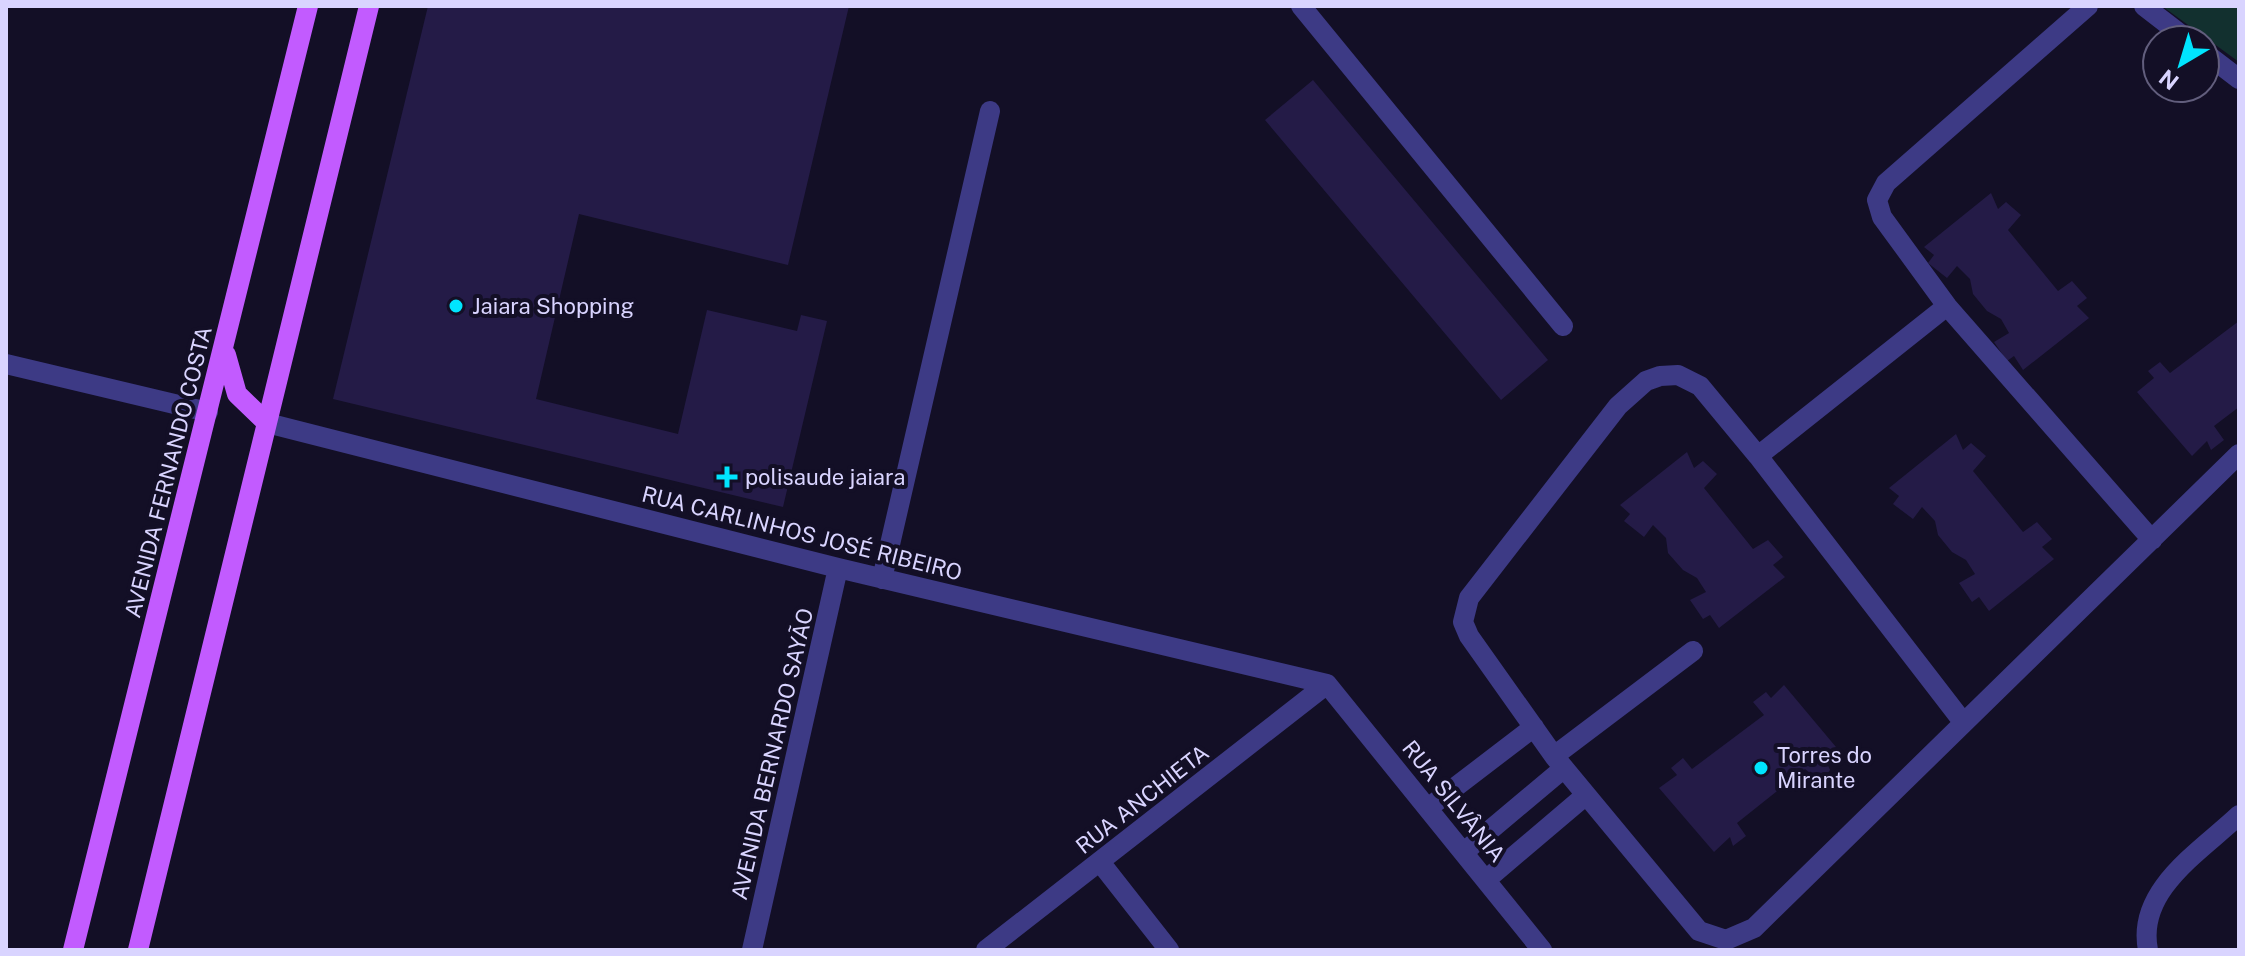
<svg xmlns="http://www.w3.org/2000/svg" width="2245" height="956" viewBox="0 0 2245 956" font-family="'Public Sans',sans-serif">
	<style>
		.green { fill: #12302f }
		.building { fill: #241b47 }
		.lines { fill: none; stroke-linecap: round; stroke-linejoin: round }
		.minor { stroke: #3d3a85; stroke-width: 20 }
		.major { stroke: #c25bff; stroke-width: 20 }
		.poi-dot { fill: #00e5ff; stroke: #130f26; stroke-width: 3 }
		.labels { text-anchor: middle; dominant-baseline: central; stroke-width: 8; stroke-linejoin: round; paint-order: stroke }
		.poi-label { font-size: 22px; fill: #d9d4ff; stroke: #130f26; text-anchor: start }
		.street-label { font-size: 22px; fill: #d9d4ff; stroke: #130f26 }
	</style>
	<rect width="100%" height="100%" fill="#130f26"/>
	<!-- green -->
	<path class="green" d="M2162 6H2239V62Z"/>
	<!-- building -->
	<path class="building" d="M428 6H849L788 265 579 214 536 399 678 434 707 310 797 331 801 315 827 321 783 507 333 399Z
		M1313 80 1548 360 1501 400 1265 120Z
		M1991 193 1998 209 2006 202 2021 215 2008 230 2058 291 2072 281 2087 298 2077 306 2089 318 2023 370 2014 356 2007 361 1994 342 2009 333 2001 319 1987 311 1973 294 1970 279 1957 266 1947 278 1928 263 1934 255 1924 247Z
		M2239 321V407L2214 426 2224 440 2211 450 2207 441 2192 456 2137 392 2154 378 2148 371 2160 362 2170 373Z
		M1956 434 1963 450 1971 443 1986 456 1973 471 2023 532 2037 522 2052 539 2042 547 2054 559 1989 611 1979 597 1972 602 1959 583 1975 574 1966 560 1952 552 1938 535 1935 521 1922 507 1913 519 1893 504 1899 496 1889 488Z
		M1687 452 1694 468 1703 461 1717 474 1704 488 1753 549 1768 540 1783 557 1773 565 1785 577 1719 628 1710 615 1703 619 1690 600 1706 592 1697 578 1683 570 1668 553 1666 538 1653 525 1644 537 1624 521 1630 514 1620 505Z
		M1784 685 1841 753 1827 763 1830 770 1821 782 1805 769 1737 823 1746 836 1733 846 1730 837 1714 852 1659 788 1677 775 1671 768 1683 758 1692 769 1764 715 1753 702 1766 692 1771 698Z"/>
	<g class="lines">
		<!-- minor -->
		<path class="minor" d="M1301 6 1563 326
			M2088 6 1886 183 1877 200 1882 217 1947 306 2152 540
			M2144 6 2188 40
			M2205 53 2239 79
			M6 364 208 412
			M267 423 838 568 1327 684
			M1758 456 1947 306
			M882 579 990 111
			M1327 684 1542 950
			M1963 722 1758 456 1700 386 1678 375 1660 376 1646 381 1618 406 1469 598 1463 622 1469 636 1554 756 1699 931 1726 940 1754 928 2239 454
			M1554 756 1693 651
			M1428 808 1534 727
			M1464 852 1564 768
			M1100 862 1169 950
			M1487 879 1586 795
			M752 950 838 568
			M986 950 1327 684
			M2148 950C2136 890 2200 852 2239 815"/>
		<!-- major -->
		<path class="major" d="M226 355 237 394 267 423
			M73 950 308 6
			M138 950 369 6"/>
	</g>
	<!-- markers -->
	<g class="poi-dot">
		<circle cx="456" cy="306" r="8"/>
		<path d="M723 465h8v8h8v8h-8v8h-8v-8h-8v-8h8z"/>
		<circle cx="1761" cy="768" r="8"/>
	</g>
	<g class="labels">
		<!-- poi labels -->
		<g class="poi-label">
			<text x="472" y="306">Jaiara Shopping</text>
			<text x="745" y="477">polisaude jaiara</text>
			<text x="1777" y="755">Torres do<tspan x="1777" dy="25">Mirante</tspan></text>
		</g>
		<!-- street labels -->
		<g class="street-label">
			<text transform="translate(168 472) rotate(-76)">AVENIDA FERNANDO COSTA</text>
			<text transform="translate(802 533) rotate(14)">RUA CARLINHOS JOSÉ RIBEIRO</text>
			<text transform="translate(772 754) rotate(-77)">AVENIDA BERNARDO SAYÃO</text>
			<text transform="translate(1142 799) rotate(-38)">RUA ANCHIETA</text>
			<text transform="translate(1454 801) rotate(51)">RUA SILVÂNIA</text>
		</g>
	</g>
	<!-- border -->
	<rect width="2245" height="956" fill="none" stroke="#d9d4ff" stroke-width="16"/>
	<!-- north arrow -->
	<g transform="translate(2181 64) rotate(218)"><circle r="38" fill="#130f26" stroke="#625e7d" stroke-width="2"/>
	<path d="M0-6L14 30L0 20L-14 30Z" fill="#00e5ff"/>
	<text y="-12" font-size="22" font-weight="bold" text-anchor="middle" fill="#d9d4ff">N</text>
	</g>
</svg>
